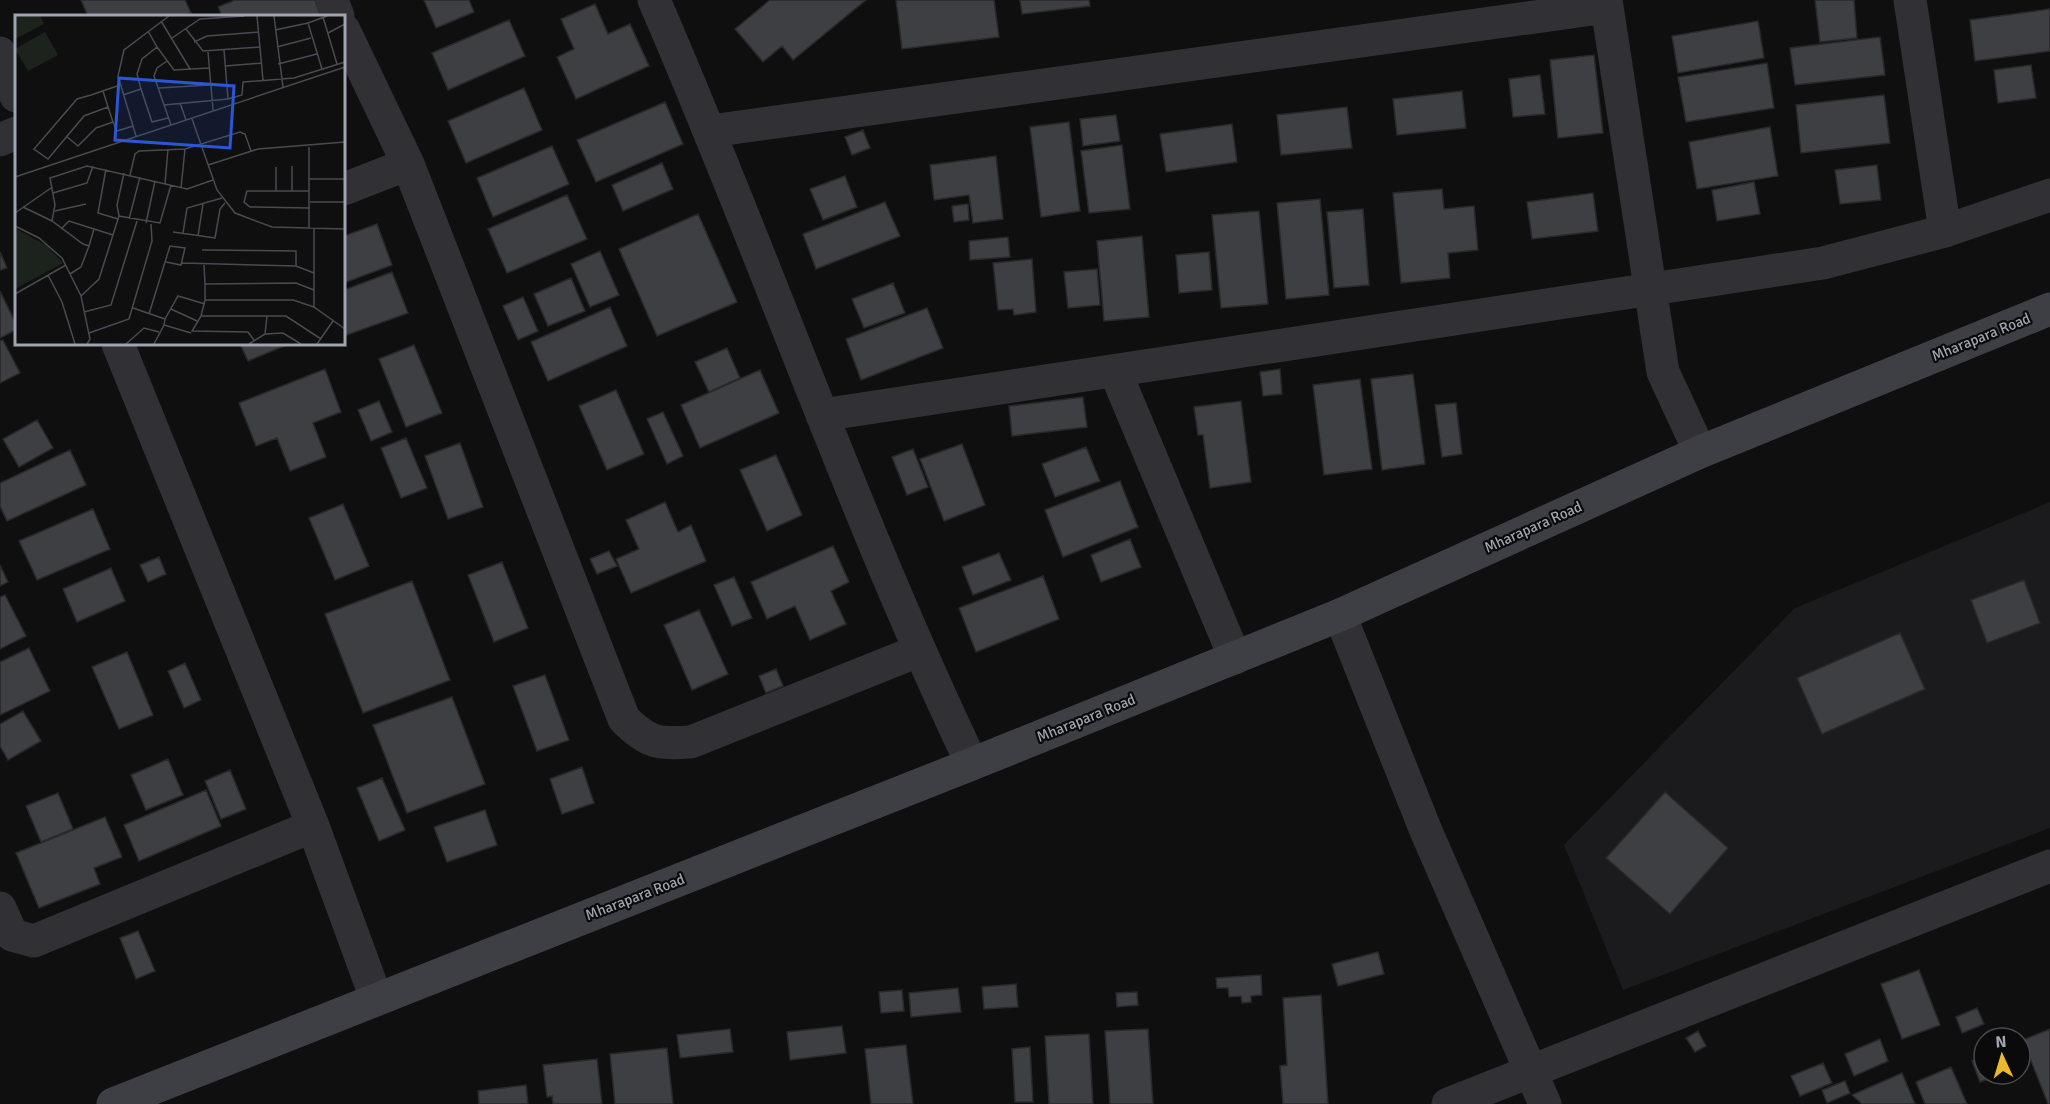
<svg xmlns="http://www.w3.org/2000/svg" width="2050" height="1104" viewBox="0 0 2050 1104" font-family="Signika,sans-serif">
	<style>
		.built { fill: #1b1b1d }
		.building { fill: #3e3f43; stroke: #29292c; stroke-width: 1.5 }
		.lines { fill: none; stroke-linecap: round; stroke-linejoin: round }
		.minor { stroke: #303035; stroke-width: 33 }
		.tertiary { stroke: #303035; stroke-width: 33 }
		.secondary { stroke: #3e3f45; stroke-width: 33 }
		.labels { text-anchor: middle; dominant-baseline: central; stroke-width: 4.5; stroke-linejoin: round; paint-order: stroke }
		.street-label { font-size: 15px; fill: #a0a4b1; stroke: #0a0a0b }
		.inset-road { fill: none; stroke: #494b50; stroke-width: 1.5 }
		.view { fill: #2a57d4; fill-opacity: 0.15; stroke: #2a57d4; stroke-width: 3 }
		.inset-edge { fill: none; stroke: #a0a4b1; stroke-width: 3 }
	</style>
	<rect width="100%" height="100%" fill="#0f0f10"/>
	<!-- built -->
	<path class="built" d="M2050 502V828L1623 990 1564 845 1795 608Z"/>
	<!-- building -->
	<path class="building" d="M81 0H185L191 13 181 16H88Z
		M235 0H315L320 14 314 16H222L218 7Z
		M424 0H469L474 12 436 28Z
		M770 0H866L793 60 782 46 763 62 735 29Z
		M896 0H994L999 37 902 49Z
		M1020 0H1089L1090 6 1022 14Z
		M1815 0H1854L1857 38 1820 42Z
		M595 4 608 34 630 24 649 66 576 99 557 57 574 49 561 19Z
		M2050 9V51L1975 61 1970 20Z
		M509 20 525 56 448 90 432 53Z
		M1758 21 1764 58 1678 73 1672 36Z
		M1880 37 1885 75 1795 85 1790 48Z
		M1594 55 1603 133 1558 138 1550 60Z
		M1767 63 1774 108 1686 122 1678 77Z
		M2031 65 2036 98 1998 103 1994 70Z
		M1540 75 1545 114 1513 117 1509 79Z
		M524 88 542 130 466 163 448 121Z
		M1462 91 1466 128 1397 135 1393 99Z
		M1884 95 1890 143 1801 153 1796 105Z
		M665 102 683 144 596 182 577 140Z
		M1347 107 1352 148 1281 155 1277 115Z
		M1116 115 1120 141 1083 146 1080 119Z
		M1069 122 1080 211 1041 217 1030 127Z
		M1232 124 1237 162 1166 172 1160 134Z
		M1770 127 1778 176 1697 189 1689 142Z
		M863 130 870 148 852 155 845 137Z
		M1122 145 1130 209 1089 213 1081 151Z
		M552 146 569 184 493 217 477 178Z
		M996 156 1003 219 973 223 969 195 934 200 930 165Z
		M662 163 673 189 623 211 612 185Z
		M1877 165 1881 200 1840 204 1835 170Z
		M845 176 857 207 823 220 810 189Z
		M1754 182 1760 214 1717 221 1712 190Z
		M1442 189 1444 209 1474 206 1478 250 1448 253 1450 278 1401 283 1393 193Z
		M1593 193 1598 231 1532 239 1527 202Z
		M567 195 587 239 507 273 488 229Z
		M1320 199 1329 295 1286 299 1277 203Z
		M885 202 900 236 816 269 803 234Z
		M968 204 969 220 954 222 952 206Z
		M1363 209 1369 285 1334 288 1327 212Z
		M1259 211 1268 304 1221 308 1212 215Z
		M698 214 737 302 657 336 619 249Z
		M377 224 392 265 344 283V236Z
		M1142 236 1149 317 1104 321 1097 241Z
		M1008 237 1010 257 970 260 969 241Z
		M600 251 619 295 590 307 571 264Z
		M0 252 7 268 0 270Z
		M1209 252 1212 290 1179 293 1176 255Z
		M1032 259 1036 312 1014 315 1013 309 998 310 993 263Z
		M1097 269 1100 305 1068 308 1064 272Z
		M392 272 408 313 344 336V290Z
		M571 278 585 311 548 326 534 294Z
		M893 283 905 313 864 328 852 299Z
		M0 291 16 324V330L0 338Z
		M523 297 538 331 518 340 503 306Z
		M610 307 627 346 548 381 531 342Z
		M927 308 943 348 861 380 846 339Z
		M3 340 20 373 0 383V341Z
		M240 344H283L284 346 248 361Z
		M414 345 442 413 406 427 379 359Z
		M727 348 740 378 709 392 695 362Z
		M325 369 341 412 313 423 326 457 290 471 277 438 256 446 239 403Z
		M1280 369 1282 394 1263 396 1260 372Z
		M760 370 779 413 700 448 681 405Z
		M1413 374 1425 464 1382 470 1371 379Z
		M1360 379 1372 469 1324 475 1313 385Z
		M616 390 644 454 607 470 579 406Z
		M1083 397 1087 427 1012 436 1009 406Z
		M379 401 392 432 371 441 358 410Z
		M1241 401 1251 482 1210 488 1203 435H1198L1194 407Z
		M1456 403 1462 454 1442 457 1435 405Z
		M663 412 683 456 667 464 647 419Z
		M37 420 53 448 19 467 3 439Z
		M406 438 427 488 401 498 381 448Z
		M460 443 483 507 448 519 425 456Z
		M962 444 985 505 944 521 920 459Z
		M1086 447 1100 481 1055 497 1042 464Z
		M913 449 928 487 907 495 892 457Z
		M70 450 86 485 7 521 0 506V483Z
		M776 455 802 515 767 531 740 470Z
		M1120 481 1138 527 1063 557 1045 510Z
		M665 502 678 532 691 525 706 561 631 593 616 559 639 549 626 520Z
		M343 504 369 566 335 580 309 518Z
		M93 509 110 549 37 580 19 541Z
		M1130 539 1141 567 1101 582 1091 555Z
		M833 546 849 582 831 591 846 624 810 640 795 606 767 619 751 582Z
		M609 551 617 566 597 574 590 559Z
		M999 553 1011 580 973 595 962 567Z
		M159 557 166 574 148 582 140 565Z
		M502 562 528 628 494 642 468 575Z
		M0 565 8 582 0 586Z
		M111 568 125 601 77 622 63 589Z
		M1043 576 1059 619 976 652 959 608Z
		M734 577 752 618 732 626 714 585Z
		M2024 580 2040 623 1987 643 1971 600Z
		M412 581 450 680 363 713 325 614Z
		M5 595 26 636 0 649V597Z
		M699 610 728 674 692 690 664 625Z
		M1900 633 1925 689 1822 734 1797 678Z
		M29 648 50 691 0 715V662Z
		M127 652 153 715 119 729 92 667Z
		M185 663 201 700 184 708 168 671Z
		M776 669 783 686 766 693 759 676Z
		M545 675 569 740 537 751 513 686Z
		M452 697 485 784 407 813 373 725Z
		M23 711 41 741 8 760 0 746V724Z
		M168 759 183 795 146 810 131 775Z
		M582 767 594 803 562 814 550 779Z
		M230 770 246 809 221 819 205 781Z
		M382 778 405 830 379 841 357 788Z
		M206 790 221 826 139 861 124 825Z
		M1665 792 1728 848 1670 914 1606 858Z
		M58 793 73 829 41 842 26 806Z
		M485 810 497 845 447 862 434 827Z
		M105 817 122 857 94 868 100 884 39 908 16 853Z
		M138 931 155 971 136 979 120 938Z
		M1378 952 1384 974 1338 986 1332 964Z
		M1919 970 1940 1025 1902 1039 1881 984Z
		M1261 975 1262 995 1251 996V1002L1242 1003 1241 996 1229 997 1228 988H1217L1216 978Z
		M1016 984 1018 1007 984 1009 982 987Z
		M958 988 961 1012 911 1017 909 993Z
		M902 990 904 1011 881 1013 879 992Z
		M1137 992 1138 1005 1117 1007 1116 993Z
		M1321 995 1328 1104H1283L1280 1066 1287 1065 1283 998Z
		M1977 1008 1984 1024 1962 1033 1956 1017Z
		M842 1026 846 1053 790 1060 787 1032Z
		M730 1029 733 1052 680 1058 677 1035Z
		M1148 1029 1153 1104H1110L1105 1031Z
		M2050 1029V1104H2048L2023 1040Z
		M1698 1031 1706 1046 1695 1052 1686 1038Z
		M1089 1034 1093 1104H1049L1045 1036Z
		M1880 1039 1888 1061 1854 1076 1845 1054Z
		M906 1045 913 1104H871L865 1049Z
		M1030 1047 1033 1102H1015L1012 1049Z
		M667 1048 673 1104H615L610 1054Z
		M1984 1056V1074H2001L1980 1082 1972 1061Z
		M597 1059 602 1104H553L552 1096 547 1097 543 1065Z
		M1823 1063 1832 1083 1800 1096 1791 1076Z
		M1951 1067 1967 1104H1925L1916 1082Z
		M1902 1073 1915 1104H1862L1852 1095Z
		M1845 1081 1850 1093 1827 1103 1822 1090Z
		M526 1085 528 1104H479L478 1091Z"/>
	<g class="lines">
		<!-- minor -->
		<path class="minor" d="M332 0 338 16
			M654 0C764 253 853 515 972 764
			M1606 0 1663 372 1700 452
			M1910 0 1945 231
			M344 30 408 164 344 189
			M0 53 16 96
			M711 131 1607 7
			M0 140 16 133
			M408 164 624 719C648 743 657 744 691 742L918 651
			M118 344 313 826 376 998
			M1115 371 1235 658
			M822 415 1823 263 1945 231 2050 195
			M0 908 12 935 34 941 313 826
			M1448 1104 2050 866"/>
		<!-- tertiary -->
		<path class="tertiary" d="M1340 615 1426 831 1545 1104"/>
		<!-- secondary -->
		<path class="secondary" d="M113 1104 972 764 1340 615 1700 452 2050 309"/>
	</g>
	<g class="labels">
		<!-- street labels -->
		<g class="street-label">
			<text transform="translate(1981 337) rotate(-22)">Mharapara Road</text>
			<text transform="translate(1533 527) rotate(-24)">Mharapara Road</text>
			<text transform="translate(1086 718) rotate(-22)">Mharapara Road</text>
			<text transform="translate(635 897) rotate(-21)">Mharapara Road</text>
		</g>
	</g>
	<!-- overview -->
	<g transform="translate(15 15)">
		<rect width="330" height="330" fill="#0f0f10"/>
		<path d="M0 1H25L29 9 0 24ZM30 17 43 40 13 56 0 34ZM0 213 32 231 48 248 0 274Z" fill="#1c231d"/>
		<path class="inset-road" d="M242 1 248 65M259 1 268 72M308 2 322 49M146 6 175 54M171 14 188 36 245 32M260 15 293 8M313 18 330 9M157 23 185 4 229 1M179 27 192 21 243 17M142 32 159 55 194 53M262 32 296 23M209 35 213 84M193 37 198 95M152 46 142 53 139 61 156 110M263 49 302 39M210 51 247 48M307 54 293 8 312 1M144 73 194 70M126 74 137 107 153 103M88 76 93 92 69 101 33 144 19 134 62 84 76 80 105 70M108 80 126 74 122 59 127 44 142 32 133 16M165 88 171 105M149 90 213 84 227 80 228 67 279 63 330 47M177 104 202 175 220 198 257 212 330 214M98 107 102 116 118 111M51 121 63 131 81 113 98 107 93 92M121 121 103 61 109 35 154 1M193 150 243 134 330 127M261 152V176H294M91 154 83 198 103 204M109 158 102 190 104 201 145 208 156 170M115 160 120 139 124 136 170 134 225 117 230 119 236 136M0 162 330 52M294 164H330M150 169 153 134M166 173 170 134M261 176H232L229 187 235 192 295 193M277 176V151M38 178 72 168 78 151M295 187H330M8 192 37 206 68 229 74 231 79 214 98 220M40 196 71 189M0 198 36 173M114 204 125 162M37 206 40 190 35 163 72 151 172 174 198 165M131 208 140 166M0 211 24 223 47 243 66 281 75 324 72 329M294 213V132M299 213V292L330 314M46 214 54 206 79 214M158 217 200 223 205 194 210 188M168 218 172 193 207 183M183 221 188 189M187 235 281 236V251M167 248 281 251 299 258M189 250 190 269M55 259 66 252 74 231M33 260 47 287 60 329M0 279 51 250M66 281 84 264 104 201M190 285V269L281 268 299 275M118 293 150 304M156 294 182 306M69 297 96 290 122 206M134 299 155 231 170 233 166 250 151 247M186 301 190 285H278L299 292M74 318 114 304 137 226 136 209M176 318 149 310 150 304 163 281 190 289M250 319 268 318 286 329M239 325 233 317 177 316 186 301H271L306 324M111 329 129 313 144 317M139 329 149 310M234 329 250 319 252 301M302 329 318 306"/>
		<path class="view" d="M104 63 219 71 215 133 100 125Z"/>
		<rect width="330" height="330" class="inset-edge"/>
	</g>
	<!-- north arrow -->
	<g transform="translate(2002 1056) rotate(356)"><circle r="28" fill="#0a0a0b" stroke="#46484d" stroke-width="1.5"/>
	<path d="M0-4.5L10 22L0 15L-10 22Z" fill="#ebba2c"/>
	<text y="-9" font-size="16" font-weight="bold" text-anchor="middle" fill="#a0a4b1">N</text>
	</g>
</svg>
